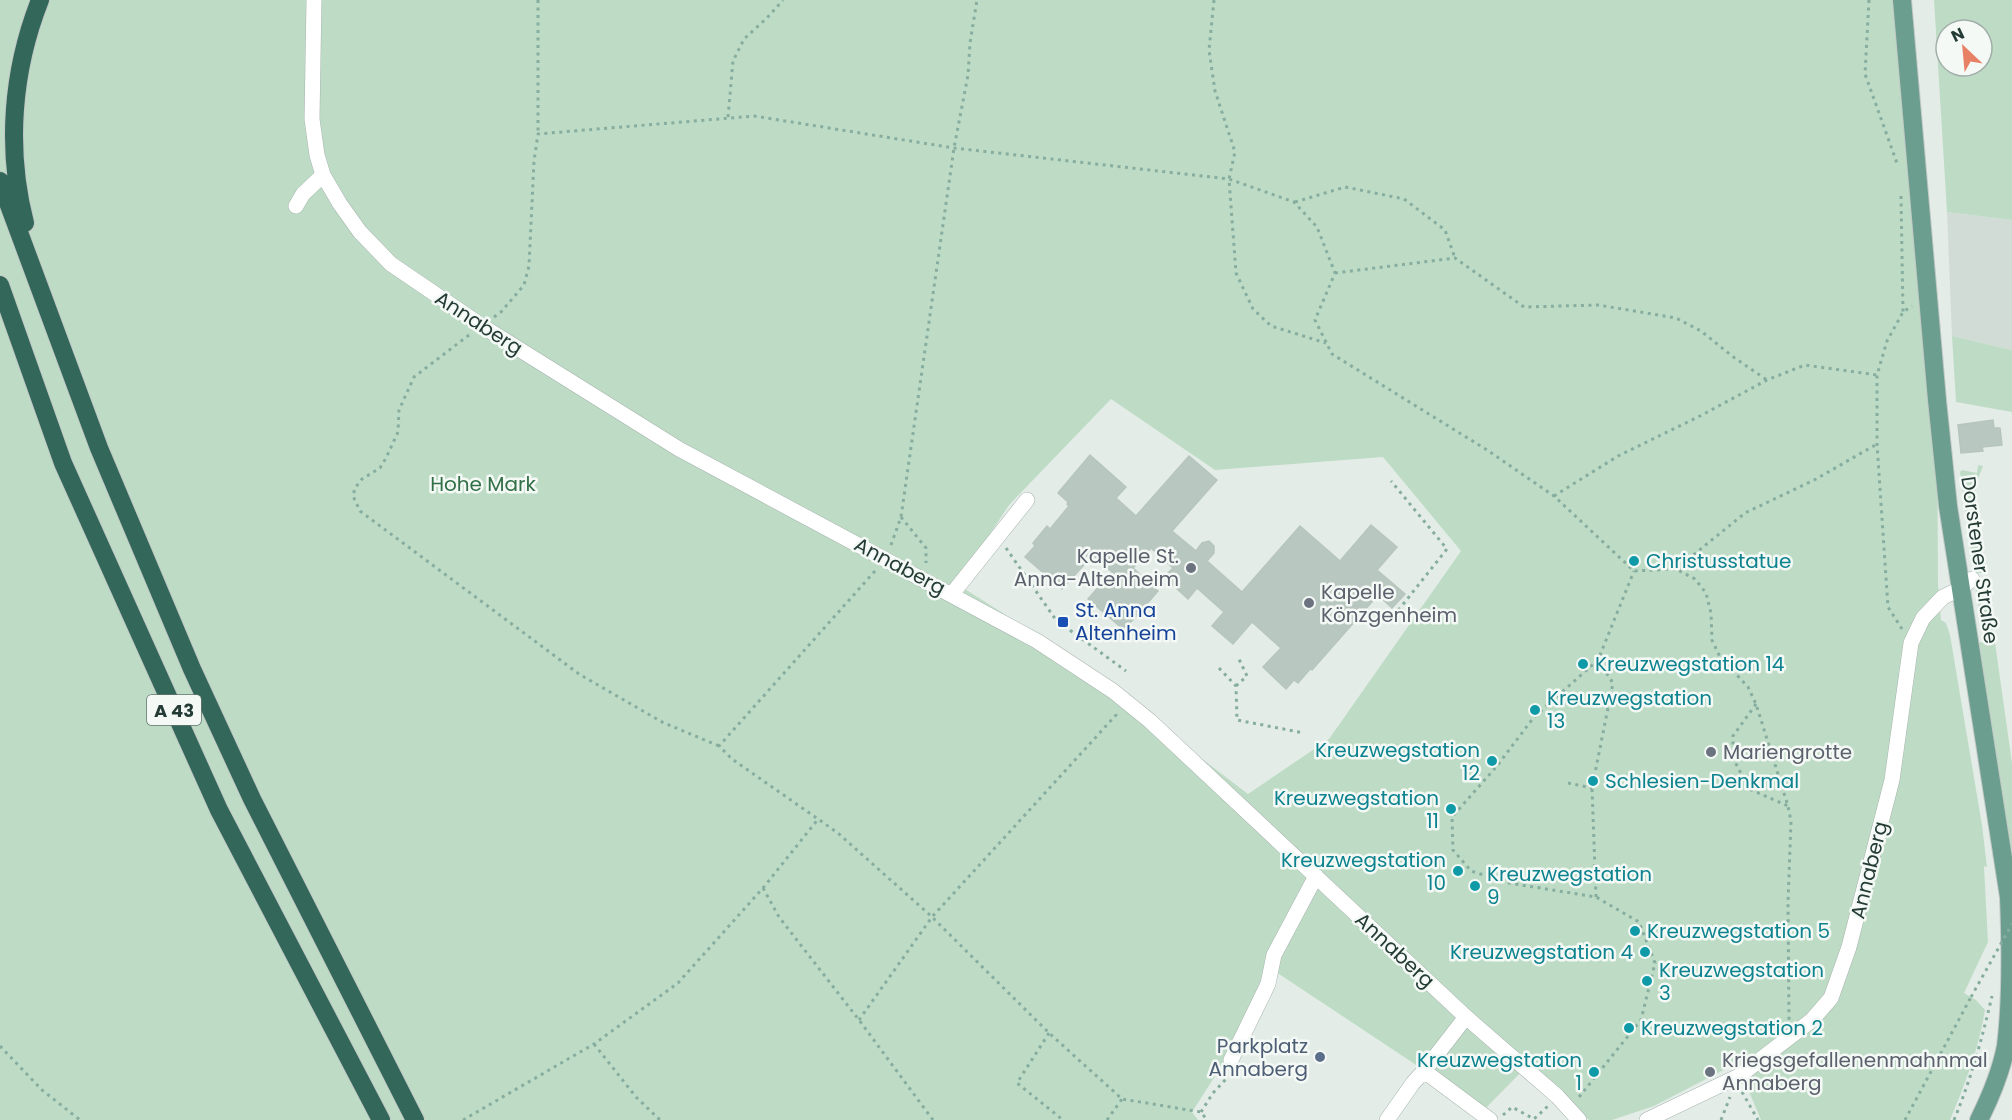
<svg xmlns="http://www.w3.org/2000/svg" width="2012" height="1120" viewBox="0 0 2012 1120" font-family="Poppins,sans-serif">
	<style>
		.built { fill: #d2dcd7 }
		.green { fill: #bedcc5; fill-rule: evenodd }
		.building { fill: #b9c7c1; stroke: #b6c5be; stroke-width: 1.5 }
		.lines { fill: none; stroke-linecap: round; stroke-linejoin: round }
		.minor-casing { stroke: #a7b4af; stroke-width: 16 }
		.major-casing { stroke: #c2c8c6; stroke-width: 20 }
		.highway-casing { stroke: #c2c8c6; stroke-width: 20 }
		.path { stroke: #86ad9f; stroke-width: 3; stroke-dasharray: 3 4.5; stroke-linecap: butt }
		.minor { stroke: #fff; stroke-width: 15 }
		.major { stroke: #6b9e8f; stroke-width: 18 }
		.highway { stroke: #326759; stroke-width: 18 }
		.path-bridge { stroke: #86ad9f; stroke-width: 3; stroke-dasharray: 3 4.5; stroke-linecap: butt }
		.culture-dot { fill: #0f9aa8; stroke: #f4f9f6; stroke-width: 2 }
		.worship-dot { fill: #6b7280; stroke: #f4f9f6; stroke-width: 2 }
		.transit-dot { fill: #1a4fb4; stroke: #f4f9f6; stroke-width: 2 }
		.service-dot { fill: #5c6f8a; stroke: #f4f9f6; stroke-width: 2 }
		.labels { text-anchor: middle; dominant-baseline: central; stroke-width: 5; stroke-linejoin: round; paint-order: stroke }
		.shield { fill: #f4f9f6; stroke: #62756f; stroke-width: 1.5 }
		.shield-label { font-size: 18px; font-weight: bold; fill: #243c35 }
		.street-label { font-size: 20px; fill: #243c35; stroke: #f4f9f6 }
		.park-label { font-size: 20px; fill: #317047; stroke: #f4f9f6 }
		.worship-label { font-size: 20px; fill: #5b616d; stroke: #f4f9f6; text-anchor: start }
		.culture-label { font-size: 20px; fill: #0d838f; stroke: #f4f9f6; text-anchor: start }
		.transit-label { font-size: 20px; fill: #164399; stroke: #f4f9f6; text-anchor: start }
		.service-label { font-size: 20px; fill: #4e5e75; stroke: #f4f9f6; text-anchor: end }
	</style>
	<rect width="100%" height="100%" fill="#e4ece8"/>
	<!-- built -->
	<path class="built" d="M1947 212 2012 220V350L1952 336Z"/>
	<!-- green -->
	<path class="green" d="M0 0H1902L1937 400 1938 584 1941 620 1946 623 1950 635 1982 825 1987 867 1984 866 1988 942 1964 993 1976 1000 1985 1010C1979 1048 1965 1084 1950 1120H1761L1737 1063 1654 1106 1612 1120H1589L1530 1063 1484 1110 1267 966 1228 1056 1192 1112 1198 1120H0ZM1111 399 1215 470 1383 457 1461 551 1329 739 1248 794 1050 643 957 584 1009 505Z
		M1934 0H2012V220L1947 212ZM1946 30H1982V66H1946Z
		M1952 336 2012 350V412L1956 402Z
		M1978 465 1983 466 1977 481 1975 497 1985 573H1974L1960 472 1962 470 1977 473Z
		M1986 579 2012 763V852L1976 643 1983 642 1984 638 1975 585 1977 582Z"/>
	<!-- building -->
	<path class="building" d="M1993 420 1994 428H2000L2002 445 1982 447 1983 451 1961 453 1958 425Z
		M1090 455 1126 487 1116 498 1136 516 1189 456 1217 480 1172 531 1196 551 1202 543 1209 541 1214 546V553L1207 561 1242 592 1300 526 1340 561 1371 525 1397 547 1377 570 1405 594 1392 608 1378 595 1312 670 1311 668 1298 683 1294 680 1286 689 1263 667 1281 648 1252 622 1233 644 1212 626 1224 612 1197 588 1188 599 1164 577 1173 568 1151 548 1133 568 1158 591 1124 630 1088 599 1112 572 1093 555 1062 589 1025 557 1035 546 1033 543 1047 526 1050 529 1069 506 1067 504 1068 502 1058 493Z"/>
	<g class="lines">
		<!-- minor casing -->
		<g class="minor-casing">
			<path id="minor" d="M314 0 312 119 317 155 323 175 340 204 360 232 391 264 482 326 679 449 1037 641 1113 691 1150 721 1466 1017 1557 1096 1579 1120
				M296 206 303 194 323 175
				M952 594 1027 500
				M1231 1060 1268 984 1274 955 1316 876
				M1424 1071 1490 1120
				M1387 1120 1413 1083 1424 1071 1466 1017
				M1647 1120 1739 1076 1812 1020 1831 998 1849 947 1892 780 1911 643 1923 618 1943 597 1960 589 1972 579"/>
		</g>
		<!-- major casing -->
		<g class="major-casing">
			<path id="major" d="M1902 0 1937 400 1948 506 2009 897C2011 946 2012 997 2006 1046 2001 1072 1991 1096 1979 1120"/>
		</g>
		<!-- highway casing -->
		<g class="highway-casing">
			<path id="highway" d="M0 181 99 448 192 669 252 799 415 1120
				M25 223C6 149 12 71 40 0
				M0 285 63 463 219 810 381 1120"/>
		</g>
		<!-- path -->
		<path class="path" d="M538 0V134
			M1214 0 1209 50 1215 91 1235 152 1229 179 1236 273 1253 309 1271 326 1326 343
			M1869 0 1865 74 1898 166
			M728 117 733 61 744 39 767 18 783 0
			M1901 196 1903 312
			M1295 202 1345 187 1404 199 1445 230 1455 258
			M1335 273 1455 258 1524 307 1598 305 1676 318 1701 331 1732 356 1767 380
			M494 317 501 312 524 285 529 266 534 161 538 134 754 116 954 148 1229 179 1294 202 1317 227 1335 273 1315 320 1332 354 1487 450 1554 496 1634 571 1676 569 1695 579 1706 593 1711 613 1712 640 1720 657 1748 687 1756 704 1788 806 1791 821 1788 902 1789 1020
			M469 335 414 377 399 410 398 432 386 458 380 468 362 479 355 488 353 496 360 511 579 674 662 722 719 746
			M1554 496 1618 456 1700 416 1767 380 1805 365 1877 375
			M901 517 926 548V563
			M891 545 901 517 954 148 968 75 970 43 977 0
			M1006 548 1056 620 1126 671
			M1676 569 1745 513 1816 479 1877 444
			M875 571 719 746 732 759 838 833 932 917 1049 1033 1122 1099 1201 1112 1207 1120
			M1389 622 1447 549 1391 481
			M1902 629 1888 607 1877 444V375L1887 341 1903 312 1912 306
			M1219 668 1236 686 1237 720 1304 733
			M1236 686 1247 676 1238 657
			M1756 704 1733 736V758L1749 789 1788 806
			M1568 783 1592 788
			M763 888 779 917 859 1020 933 1120
			M1596 897 1592 788 1613 683 1598 660
			M859 1020 932 917 1116 715 1115 711
			M1049 1033 1017 1083 1063 1120
			M594 1044 636 1097 660 1120
			M0 1046 42 1090 80 1120
			M1742 1092 1758 1120
			M1579 1097 1641 1020 1655 963 1639 922 1596 897 1509 883 1471 871 1453 850 1452 817 1497 766 1534 717 1598 660 1634 571
			M1201 1112 1213 1093 1227 1078
			M1503 1115 1512 1107 1534 1119 1548 1106
			M463 1120 594 1044 678 983 763 888 819 818
			M1107 1120 1122 1099
			M1721 1120 1730 1097
			M1905 1120 1971 997
			M1954 1120C1971 1079 1982 1039 1992 996"/>
		<!-- minor -->
		<use href="#minor" class="minor"/>
		<!-- major -->
		<use href="#major" class="major"/>
		<!-- highway -->
		<use href="#highway" class="highway"/>
		<!-- path-bridge -->
		<path class="path-bridge" d="M1971 997 2012 924"/>
	</g>
	<!-- markers -->
	<g class="culture-dot">
		<circle cx="1634" cy="561" r="6"/>
		<circle cx="1583" cy="664" r="6"/>
		<circle cx="1535" cy="710" r="6"/>
		<circle cx="1492" cy="761" r="6"/>
		<circle cx="1593" cy="781" r="6"/>
		<circle cx="1451" cy="809" r="6"/>
		<circle cx="1458" cy="871" r="6"/>
		<circle cx="1475" cy="886" r="6"/>
		<circle cx="1635" cy="931" r="6"/>
		<circle cx="1645" cy="952" r="6"/>
		<circle cx="1647" cy="981" r="6"/>
		<circle cx="1629" cy="1028" r="6"/>
		<circle cx="1594" cy="1072" r="6"/>
	</g>
	<g class="worship-dot">
		<circle cx="1191" cy="568" r="6"/>
		<circle cx="1309" cy="603" r="6"/>
		<circle cx="1711" cy="752" r="6"/>
		<circle cx="1710" cy="1072" r="6"/>
	</g>
	<rect class="transit-dot" x="1057" y="616" width="12" height="12" rx="3"/>
	<circle class="service-dot" cx="1320" cy="1057" r="6"/>
	<g class="labels">
		<!-- shield labels -->
		<rect class="shield" x="147" y="695" width="54" height="30" rx="4.5"/>
		<g class="shield-label">
			<text x="174" y="710">A 43</text>
		</g>
		<!-- street labels -->
		<g class="street-label">
			<text transform="translate(479 323) rotate(33)">Annaberg</text>
			<text transform="translate(1980 560) rotate(82)">Dorstener Straße</text>
			<text transform="translate(900 566) rotate(28)">Annaberg</text>
			<text transform="translate(1869 870) rotate(-76)">Annaberg</text>
			<text transform="translate(1395 950) rotate(43)">Annaberg</text>
		</g>
		<!-- park labels -->
		<g class="park-label">
			<text x="483" y="484">Hohe Mark</text>
		</g>
		<!-- worship labels -->
		<g class="worship-label">
			<text x="1179" y="556" text-anchor="end">Kapelle St.<tspan x="1179" dy="23">Anna-Altenheim</tspan></text>
			<text x="1321" y="592">Kapelle<tspan x="1321" dy="23">Könzgenheim</tspan></text>
			<text x="1723" y="752">Mariengrotte</text>
			<text x="1722" y="1060">Kriegsgefallenenmahnmal<tspan x="1722" dy="23">Annaberg</tspan></text>
		</g>
		<!-- culture labels -->
		<g class="culture-label">
			<text x="1646" y="561">Christusstatue</text>
			<text x="1595" y="664">Kreuzwegstation 14</text>
			<text x="1547" y="698">Kreuzwegstation<tspan x="1547" dy="23">13</tspan></text>
			<text x="1480" y="750" text-anchor="end">Kreuzwegstation<tspan x="1480" dy="23">12</tspan></text>
			<text x="1605" y="781">Schlesien-Denkmal</text>
			<text x="1439" y="798" text-anchor="end">Kreuzwegstation<tspan x="1439" dy="23">11</tspan></text>
			<text x="1446" y="860" text-anchor="end">Kreuzwegstation<tspan x="1446" dy="23">10</tspan></text>
			<text x="1487" y="874">Kreuzwegstation<tspan x="1487" dy="23">9</tspan></text>
			<text x="1647" y="931">Kreuzwegstation 5</text>
			<text x="1633" y="952" text-anchor="end">Kreuzwegstation 4</text>
			<text x="1659" y="970">Kreuzwegstation<tspan x="1659" dy="23">3</tspan></text>
			<text x="1641" y="1028">Kreuzwegstation 2</text>
			<text x="1582" y="1060" text-anchor="end">Kreuzwegstation<tspan x="1582" dy="23">1</tspan></text>
		</g>
		<!-- transit labels -->
		<g class="transit-label">
			<text x="1075" y="610">St. Anna<tspan x="1075" dy="23">Altenheim</tspan></text>
		</g>
		<!-- service labels -->
		<g class="service-label">
			<text x="1308" y="1046">Parkplatz<tspan x="1308" dy="23">Annaberg</tspan></text>
		</g>
	</g>
	<!-- north arrow -->
	<g transform="translate(1964 48) rotate(334)"><circle r="28" fill="#f4f9f6" stroke="#a1ada9" stroke-width="1.5"/>
	<path d="M0-4.5L10 22L0 15L-10 22Z" fill="#e88066"/>
	<text y="-9" font-size="16" font-weight="bold" text-anchor="middle" fill="#243c35">N</text>
	</g>
</svg>
